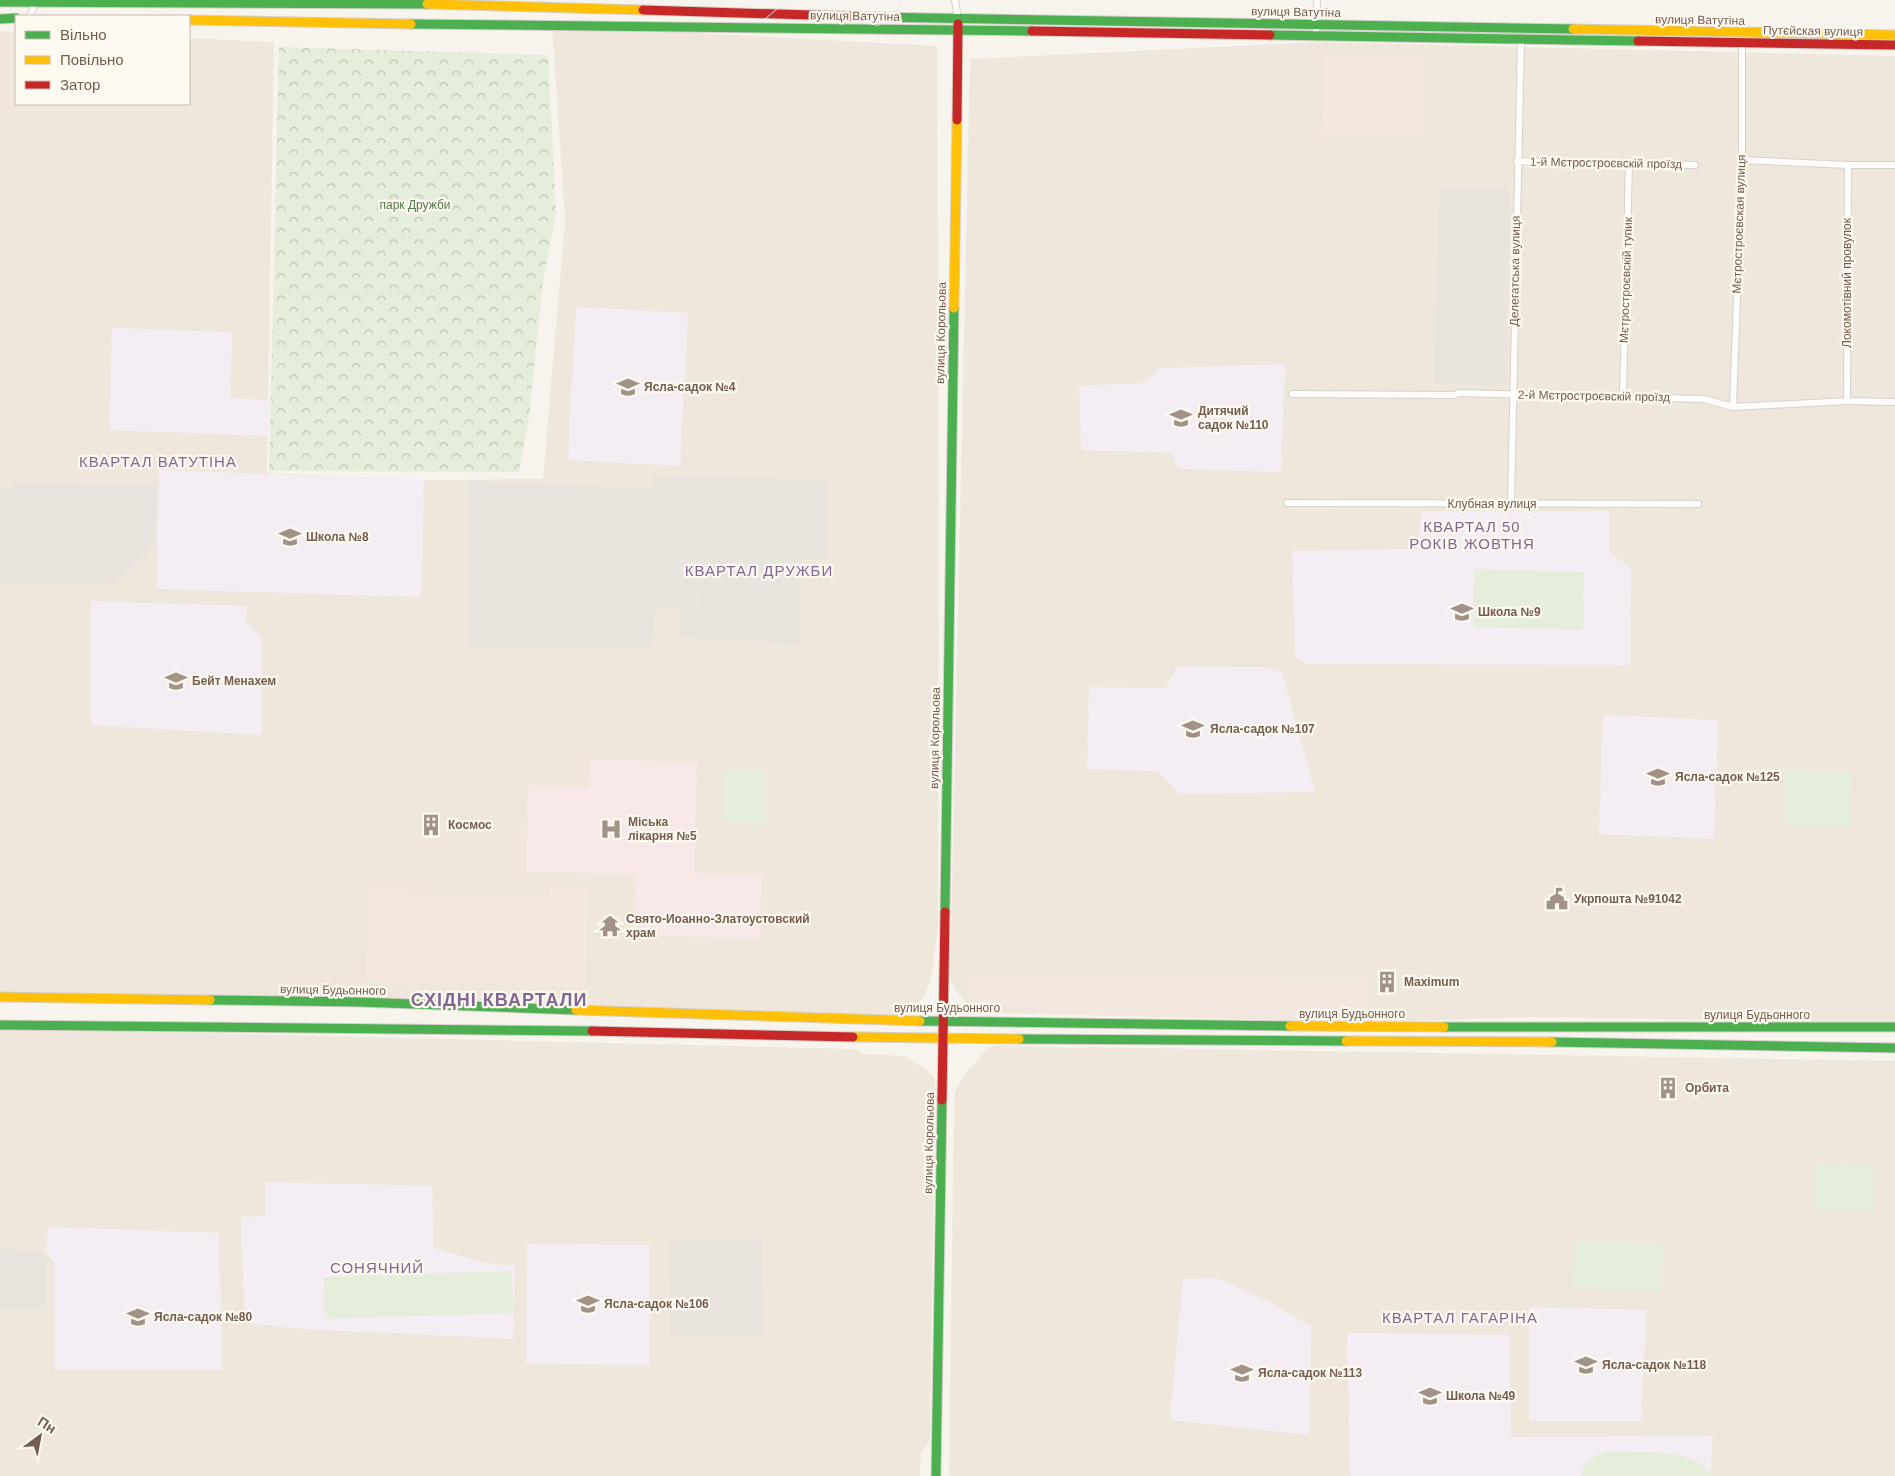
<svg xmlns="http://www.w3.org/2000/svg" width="1895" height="1476" viewBox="0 0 1895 1476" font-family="Arial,sans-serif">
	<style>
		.residential { fill: #f0e7dc }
		.commercial { fill: #f4e7e0 }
		.industrial { fill: #eae4df }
		.education { fill: #f4edf4 }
		.medical { fill: #f8e8e7 }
		.forest { fill: url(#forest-crowns) }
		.pitch { fill: #e5eeda }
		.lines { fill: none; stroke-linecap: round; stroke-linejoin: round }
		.street-casing { stroke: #d7d1cc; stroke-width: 8 }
		.fast-casing { stroke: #d7d0ca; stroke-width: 11 }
		.slow-casing { stroke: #d7d0ca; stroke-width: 11 }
		.jam-casing { stroke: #d7d0ca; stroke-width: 11 }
		.street { stroke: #fefdfc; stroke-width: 6 }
		.fast { stroke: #4caf50; stroke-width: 9 }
		.slow { stroke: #ffc107; stroke-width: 9 }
		.jam { stroke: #c62828; stroke-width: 9 }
		.tram { stroke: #e5e3e6; stroke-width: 1 }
		.labels { text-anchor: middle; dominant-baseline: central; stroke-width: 4.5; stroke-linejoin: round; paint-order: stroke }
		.street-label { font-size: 12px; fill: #755c4e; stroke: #fef9f1 }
		.park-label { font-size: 12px; fill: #557a47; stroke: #fef9f1 }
		.poi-label { font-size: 12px; font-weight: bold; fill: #755c4e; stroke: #fef9f1; text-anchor: start }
		.quarter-label { font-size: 15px; letter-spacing: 1px; fill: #836691; stroke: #fef9f1 }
		.district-label { font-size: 18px; font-weight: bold; letter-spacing: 1px; fill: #836691; stroke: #fef9f1 }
	</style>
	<defs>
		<pattern id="forest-crowns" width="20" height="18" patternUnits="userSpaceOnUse" patternTransform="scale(1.25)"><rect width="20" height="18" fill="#e5eeda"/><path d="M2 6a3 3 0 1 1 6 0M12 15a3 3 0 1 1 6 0" fill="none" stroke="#bec4b3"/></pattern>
	</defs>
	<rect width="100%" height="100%" fill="#f7f4ee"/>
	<!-- residential -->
	<path class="residential" d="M552 25 937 46 939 518 938 926 932 973 927 990 918 1004 901 1016 0 996V31L16 32V104H189V38L274 42 267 473 424 480 543 479 565 221Z
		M1320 42 1895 56V1023L1532 1017 1368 1022 999 1013 981 1010 964 1001 955 989 950 978 970 59Z
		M0 1028 855 1049 864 1054 905 1056 933 1075 935 1079 930 1440 921 1453 920 1476H0Z
		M997 1045 1075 1048 1090 1047 1895 1061V1476H949L954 1101 955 1091 964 1076 987 1049Z"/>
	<!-- commercial -->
	<path class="commercial" d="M1324 55 1423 57V131L1323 134Z
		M550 886 588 887 585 987 366 980 369 893 549 899Z
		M967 975 1368 980V1019L1038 1014 1037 1005 992 1004 978 1000 967 988Z"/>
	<!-- industrial -->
	<path class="industrial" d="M1440 188 1510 189 1506 386 1433 384Z
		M653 476 828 478V559L800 560V645L679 636 681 611H698L700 500 697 609 657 606 651 648 468 647V482L701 488 652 485Z
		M16 483 159 485 153 547 115 584H0V488H11Z
		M762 1239 763 1334 670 1335 669 1240Z
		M0 1250 40 1251 47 1263 46 1309H0Z"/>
	<!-- education -->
	<path class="education" d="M576 307 688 313 680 466 568 460Z
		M112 328 232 332 230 398 270 400 269 436 109 430Z
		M1285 364 1281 472 1178 469 1172 453 1081 450 1079 386 1144 383 1160 368Z
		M159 470 424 480 421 597 157 589Z
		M1421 511H1610V553L1631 568 1630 665 1305 664 1295 656 1292 551 1418 549Z
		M91 601 246 606V622L261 636 262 735 91 725Z
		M1178 666 1267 667 1282 673 1315 792 1180 794 1157 771 1087 769 1089 687 1165 688Z
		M1603 715 1718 720 1714 839 1599 834Z
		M266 1182 432 1186 434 1248 481 1262 515 1266 513 1339 303 1329 245 1323 241 1217 266 1216Z
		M49 1227 219 1233 222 1370H55V1265L45 1249Z
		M527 1244 650 1245V1365L526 1364Z
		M1217 1278 1272 1303 1311 1327 1309 1435 1170 1420 1183 1279Z
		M1529 1307 1646 1310 1641 1421H1529Z
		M1347 1333 1509 1335 1511 1437 1713 1436 1710 1476H1350Z"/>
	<!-- medical -->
	<path class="medical" d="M590 759 697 763 694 873 762 876 760 939 634 935 636 875 526 871 528 785 589 787Z"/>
	<!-- forest -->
	<path class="forest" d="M279 47 548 55 556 212 543 281 529 417 519 472 269 471Z"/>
	<!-- pitch -->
	<path class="pitch" d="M1474 569 1584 572 1583 630 1473 627Z
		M766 769 765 824 724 821V770Z
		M1786 769 1851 772 1849 827 1785 824Z
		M1816 1164 1872 1165 1874 1211 1816 1210Z
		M1576 1240 1664 1245 1661 1292 1573 1287Z
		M511 1271 514 1313 325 1319 324 1277Z
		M1610 1451C1640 1453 1695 1447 1712 1476H1581C1583 1460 1596 1454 1610 1451Z"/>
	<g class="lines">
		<!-- street casing -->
		<g class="street-casing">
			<path id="street" d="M955 0 958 19
				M30 16 36 1
				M1316 35 1317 0
				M1742 160 1848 165H1895
				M1517 161 1695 165
				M1292 394 1454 395 1459 393 1704 399 1733 407 1847 401 1895 402
				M1623 396 1629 164
				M1847 401 1848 165
				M1733 407 1742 160V42
				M1287 503 1698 504
				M1511 504 1521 38"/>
		</g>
		<!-- fast casing -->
		<g class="fast-casing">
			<path id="fast" d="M0 2 427 4
				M875 17 1573 29
				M0 19 16 18
				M411 24 1032 31
				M1270 35 1638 41
				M945 912 954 308
				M210 1000 358 1002 576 1010
				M920 1021 1290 1026
				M0 1025 592 1031
				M1444 1027H1895
				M1019 1039 1346 1041
				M1552 1042 1895 1048
				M936 1476 942 1100"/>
		</g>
		<!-- slow casing -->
		<g class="slow-casing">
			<path id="slow" d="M427 4 643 10
				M189 20 411 24
				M1573 29 1895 35
				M954 308 957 120
				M0 997 210 1000
				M576 1010 920 1021
				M1290 1026 1444 1027
				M853 1037 1019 1039
				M1346 1041 1552 1042"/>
		</g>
		<!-- jam casing -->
		<g class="jam-casing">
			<path id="jam" d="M643 10 875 17
				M1032 31 1270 35
				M1638 41 1895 45
				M957 120 958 24
				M592 1031 853 1037
				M942 1100 945 912"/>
		</g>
		<!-- street -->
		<use href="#street" class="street"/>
		<!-- fast -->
		<use href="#fast" class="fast"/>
		<!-- slow -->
		<use href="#slow" class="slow"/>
		<!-- jam -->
		<use href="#jam" class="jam"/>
		<!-- tram -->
		<path class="tram" d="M765 19 788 0
			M876 26C889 20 898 14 902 0"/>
	</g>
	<!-- icons -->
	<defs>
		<g id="school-bare" transform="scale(1.725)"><path d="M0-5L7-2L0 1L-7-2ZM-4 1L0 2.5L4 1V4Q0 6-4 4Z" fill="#a29186" stroke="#fef9f1" stroke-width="2.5" paint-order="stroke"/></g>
		<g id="building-bare" transform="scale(1.725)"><path d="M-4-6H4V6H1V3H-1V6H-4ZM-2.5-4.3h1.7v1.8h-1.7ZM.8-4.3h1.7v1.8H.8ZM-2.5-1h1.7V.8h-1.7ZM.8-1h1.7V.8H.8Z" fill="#a29186" stroke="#fef9f1" stroke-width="2.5" paint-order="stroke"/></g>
		<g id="hospital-bare" transform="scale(1.725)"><path d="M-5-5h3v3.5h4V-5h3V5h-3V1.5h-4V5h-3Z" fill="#a29186" stroke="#fef9f1" stroke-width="2.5" paint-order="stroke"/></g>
		<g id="civic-bare" transform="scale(1.725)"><path d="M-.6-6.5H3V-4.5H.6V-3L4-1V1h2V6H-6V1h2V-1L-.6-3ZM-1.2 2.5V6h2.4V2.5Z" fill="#a29186" stroke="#fef9f1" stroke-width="2.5" paint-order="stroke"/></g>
		<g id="temple-bare" transform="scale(1.725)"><path d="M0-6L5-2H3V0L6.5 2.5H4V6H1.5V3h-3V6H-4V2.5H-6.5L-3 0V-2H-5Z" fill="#a29186" stroke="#fef9f1" stroke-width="2.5" paint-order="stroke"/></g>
	</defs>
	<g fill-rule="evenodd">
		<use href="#school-bare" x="628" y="387"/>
		<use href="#school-bare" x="1181" y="418"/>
		<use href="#school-bare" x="290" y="537"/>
		<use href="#school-bare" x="1462" y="612"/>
		<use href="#school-bare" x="176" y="681"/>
		<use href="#school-bare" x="1193" y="729"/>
		<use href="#school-bare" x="1658" y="777"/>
		<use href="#building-bare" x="431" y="825"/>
		<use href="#hospital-bare" x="611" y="829"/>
		<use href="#civic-bare" x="1557" y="899"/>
		<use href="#temple-bare" x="610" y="926"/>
		<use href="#building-bare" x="1387" y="982"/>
		<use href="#building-bare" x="1668" y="1088"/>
		<use href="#school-bare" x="588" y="1304"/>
		<use href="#school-bare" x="138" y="1317"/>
		<use href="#school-bare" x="1586" y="1365"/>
		<use href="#school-bare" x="1242" y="1373"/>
		<use href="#school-bare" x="1430" y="1396"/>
	</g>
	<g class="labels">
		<!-- street labels -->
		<g class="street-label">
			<text transform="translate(1296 12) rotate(1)">вулиця Ватутіна</text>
			<text transform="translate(855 16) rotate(1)">вулиця Ватутіна</text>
			<text transform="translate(1700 20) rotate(1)">вулиця Ватутіна</text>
			<text transform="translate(1813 31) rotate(1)">Путєйская вулиця</text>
			<text transform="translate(1606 163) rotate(1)">1-й Мєтростроєвскій проїзд</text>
			<text transform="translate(1739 224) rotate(-88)">Мєтростроєвская вулиця</text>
			<text transform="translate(1515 271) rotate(-89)">Делегатська вулиця</text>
			<text transform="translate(1626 280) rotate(-88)">Мєтростроєвскій тупик</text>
			<text transform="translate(1847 283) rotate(-90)">Локомотівний провулок</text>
			<text transform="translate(941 333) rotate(-89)">вулиця Корольова</text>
			<text transform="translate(1594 396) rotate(1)">2-й Мєтростроєвскій проїзд</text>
			<text x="1492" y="504">Клубная вулиця</text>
			<text transform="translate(935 738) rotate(-89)">вулиця Корольова</text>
			<text transform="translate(333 990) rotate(1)">вулиця Будьонного</text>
			<text x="947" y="1008">вулиця Будьонного</text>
			<text x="1352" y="1014">вулиця Будьонного</text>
			<text x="1757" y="1015">вулиця Будьонного</text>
			<text transform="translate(929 1143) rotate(-89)">вулиця Корольова</text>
		</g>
		<!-- park labels -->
		<g class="park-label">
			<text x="415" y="205">парк Дружби</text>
		</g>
		<!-- poi labels -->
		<g class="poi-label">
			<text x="644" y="387">Ясла-садок №4</text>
			<text x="1198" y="411">Дитячий<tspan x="1198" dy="14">садок №110</tspan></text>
			<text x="306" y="537">Школа №8</text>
			<text x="1478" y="612">Школа №9</text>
			<text x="192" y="681">Бейт Менахем</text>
			<text x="1210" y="729">Ясла-садок №107</text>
			<text x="1675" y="777">Ясла-садок №125</text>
			<text x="628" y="822">Міська<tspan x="628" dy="14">лікарня №5</tspan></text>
			<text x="448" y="825">Космос</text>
			<text x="1574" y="899">Укрпошта №91042</text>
			<text x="626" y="919">Свято-Иоанно-Златоустовский<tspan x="626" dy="14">храм</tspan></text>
			<text x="1404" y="982">Maximum</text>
			<text x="1685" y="1088">Орбита</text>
			<text x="604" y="1304">Ясла-садок №106</text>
			<text x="154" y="1317">Ясла-садок №80</text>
			<text x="1602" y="1365">Ясла-садок №118</text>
			<text x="1258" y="1373">Ясла-садок №113</text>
			<text x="1446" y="1396">Школа №49</text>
		</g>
		<!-- quarter labels -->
		<g class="quarter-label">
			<text x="158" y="461">КВАРТАЛ ВАТУТІНА</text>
			<text x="1472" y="526">КВАРТАЛ 50<tspan x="1472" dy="17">РОКІВ ЖОВТНЯ</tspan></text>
			<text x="759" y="570">КВАРТАЛ ДРУЖБИ</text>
			<text x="377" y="1267">СОНЯЧНИЙ</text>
			<text x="1460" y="1317">КВАРТАЛ ГАГАРІНА</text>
		</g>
		<!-- district labels -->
		<g class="district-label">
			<text x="499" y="1000">СХІДНІ КВАРТАЛИ</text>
		</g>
	</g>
	<!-- legend -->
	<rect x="15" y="15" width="175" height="90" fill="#fef9f1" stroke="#c7bab0"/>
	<rect x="25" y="31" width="25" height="8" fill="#4caf50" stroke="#c7bab0"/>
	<text x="60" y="40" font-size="15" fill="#755c4e">Вільно</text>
	<rect x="25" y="56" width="25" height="8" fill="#ffc107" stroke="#c7bab0"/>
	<text x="60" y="65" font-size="15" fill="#755c4e">Повільно</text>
	<rect x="25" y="81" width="25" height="8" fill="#c62828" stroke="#c7bab0"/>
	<text x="60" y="90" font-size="15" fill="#755c4e">Затор</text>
	<!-- north arrow -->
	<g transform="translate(40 1436) rotate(32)" stroke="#fef9f1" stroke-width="4" paint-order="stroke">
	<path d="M0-4L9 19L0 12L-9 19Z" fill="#755c4e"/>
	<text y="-8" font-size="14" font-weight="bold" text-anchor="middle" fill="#755c4e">Пн</text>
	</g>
</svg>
